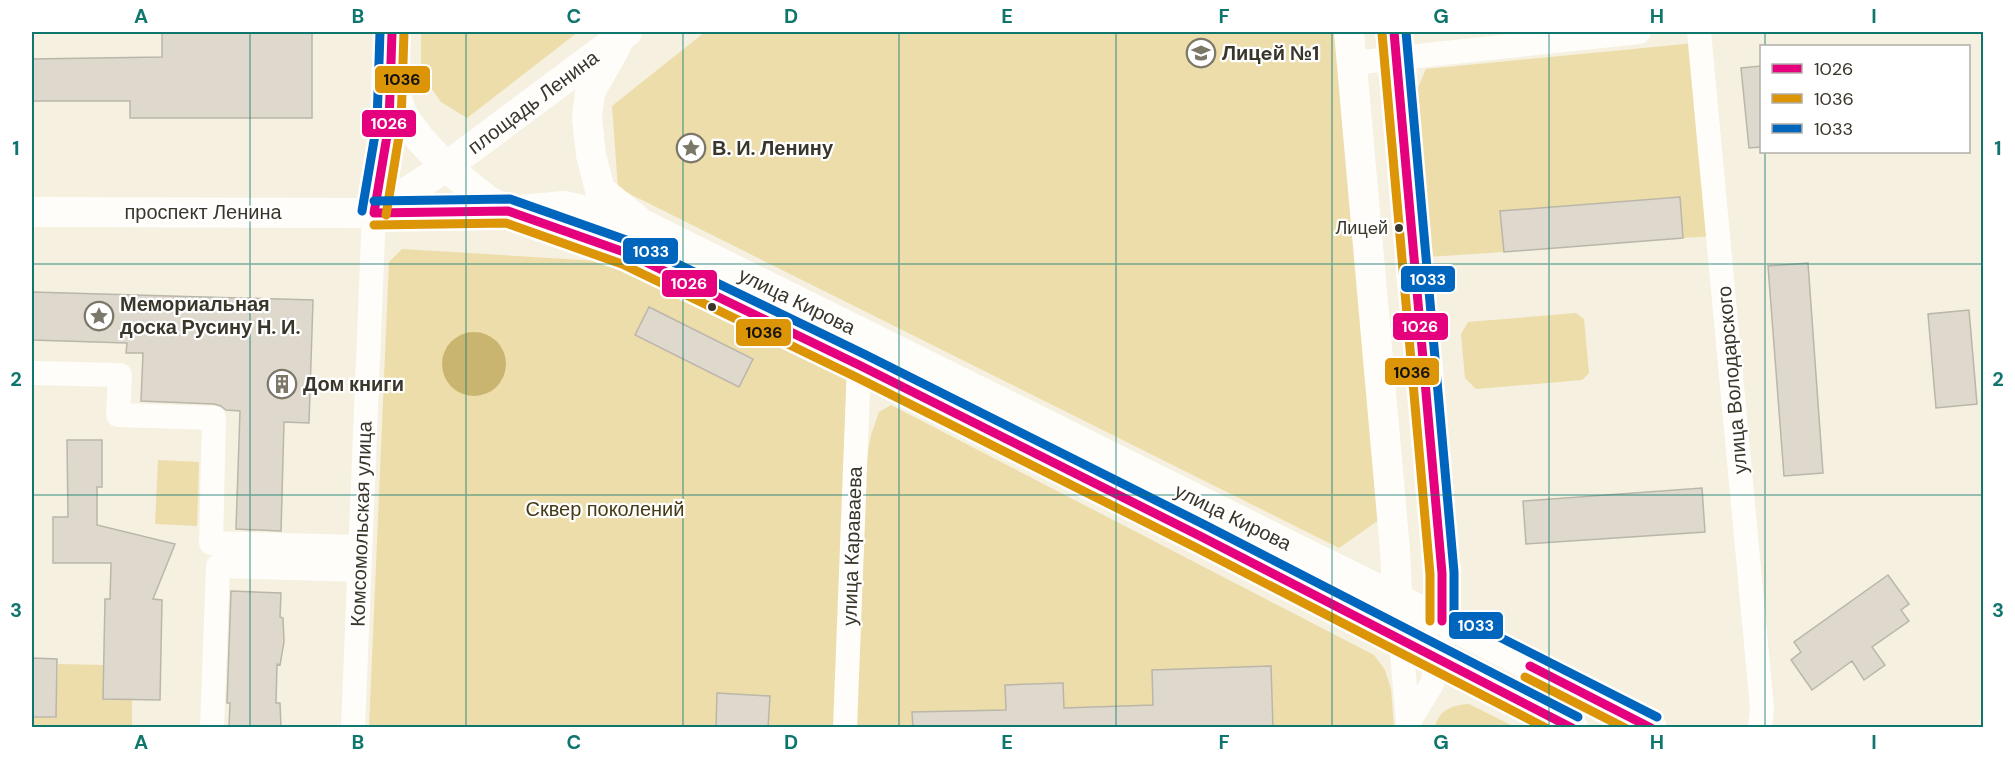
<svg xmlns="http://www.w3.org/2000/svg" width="2015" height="759" viewBox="0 0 2015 759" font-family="'DM Sans',sans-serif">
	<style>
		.green { fill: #edddaa }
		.water { fill: #cab570 }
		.building { fill: #ded9cc; stroke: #bab6a9; stroke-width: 1.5 }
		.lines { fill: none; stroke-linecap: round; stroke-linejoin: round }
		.minor { stroke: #fefdfa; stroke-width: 24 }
		.major { stroke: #fefdfa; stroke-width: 30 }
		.bus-1-casing { stroke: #fff; stroke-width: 14 }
		.bus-2-casing { stroke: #fff; stroke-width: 14 }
		.bus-3-casing { stroke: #fff; stroke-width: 14 }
		.bus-1 { stroke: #e5007d; stroke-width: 9 }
		.bus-2 { stroke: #db9506; stroke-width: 9 }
		.bus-3 { stroke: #0065bd; stroke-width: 9 }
		.grid { fill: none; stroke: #0f766e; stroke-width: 1.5; stroke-opacity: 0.55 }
		.bus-dot { fill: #3a362a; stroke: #fff; stroke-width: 2 }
		.labels { text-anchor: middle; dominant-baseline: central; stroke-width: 4.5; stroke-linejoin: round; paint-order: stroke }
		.bus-label { font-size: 18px; fill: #3a362a; stroke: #fff; text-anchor: end }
		.poi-label { font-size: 20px; font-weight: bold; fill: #3a362a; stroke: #fff; text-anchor: start }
		.street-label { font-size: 20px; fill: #3a362a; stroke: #fff }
		.park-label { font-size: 20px; fill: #463a13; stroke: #fff }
		.line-badge { stroke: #fff; stroke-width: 2 }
		.badge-label { font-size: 16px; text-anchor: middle; font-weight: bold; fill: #fff }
		.pale-badge-label { font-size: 16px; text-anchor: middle; font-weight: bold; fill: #111 }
		.neatline { fill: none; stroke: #0f766e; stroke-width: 2 }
		.grid-label { font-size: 20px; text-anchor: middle; font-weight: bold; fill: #0f766e }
	</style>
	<rect width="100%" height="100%" fill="#f5f0df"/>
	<!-- green -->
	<path class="green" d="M421 32H578L467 118 441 102 421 74Z
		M705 32H1338L1379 520 1339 548 618 188 612 106Z
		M1696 43 1714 236 1683 238 1680 197 1501 211 1504 252 1427 257 1413 99 1426 69Z
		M402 249 614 262 847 375 834 727 369 728 389 262Z
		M1576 313 1584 319 1589 373 1582 380 1476 389 1465 378 1461 334 1468 322Z
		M891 405 1374 655 1385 670 1391 689 1394 727 855 728 865 467 871 435 879 412Z
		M158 460 199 462 197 526 155 524Z
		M58 664 104 665V699L132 700V727L32 728V717L56 718Z
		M1469 704 1515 727H1435C1439 710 1452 705 1469 704Z"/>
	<!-- water -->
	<path class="water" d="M442 364a32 32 0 1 1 64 0a32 32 0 1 1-64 0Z"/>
	<!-- building -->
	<path class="building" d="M162 32H312V118H130V101H32V59L162 57Z
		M1761 66V147L1749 148 1741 68Z
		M1680 197 1683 238 1504 252 1500 211Z
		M1808 263 1823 473 1784 476 1768 266Z
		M32 292 313 300 309 423 284 422 281 531 236 529 240 411 226 410 221 406 214 404 141 401 143 353H126L127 343 32 340Z
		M649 307 753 359 739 387 635 335Z
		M1969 310 1977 404 1936 408 1928 314Z
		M67 440H102V487H97V525L175 544 153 599 162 600 160 700 103 699 105 599H110L111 563H53V517H68Z
		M1702 488 1705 532 1526 544 1523 501Z
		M1888 575 1909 604 1901 610 1909 621 1872 647 1885 665 1864 680 1852 661 1812 690 1791 660 1801 652 1794 642Z
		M231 591 281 593 280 617 283 618 284 642 280 665 277 664 276 703H280L281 728H229L230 703H227Z
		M32 658 57 659 56 717H32Z
		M1271 666 1273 728H913L912 712 1006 710 1005 685 1063 683 1064 708 1153 705 1152 670Z
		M717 693 770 696 768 728H716Z"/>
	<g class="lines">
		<!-- minor -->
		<path class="minor" d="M1699 32 1762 708 1760 728
			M1353 63 1639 32
			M32 373 120 375 118 415 214 418 211 543 360 547
			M1401 641 1408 723
			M1408 723 1432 684 1437 659
			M212 728 218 566 359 570
			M353 728 374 213
			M845 728 859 365"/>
		<!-- major -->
		<path class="major" d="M1349 32 1395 550 1398 614
			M1394 32 1442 573V621L1440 638
			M616 46 590 92 587 118 591 155 600 190 636 219
			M391 82 403 116 420 139 446 167 487 200 508 211 627 253 859 365 1200 536 1573 728
			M32 212 374 213 508 211 564 206 640 223 1442 621 1652 728
			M374 213 446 167 627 32
			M374 213 389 124 392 32"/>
		<!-- bus-1 casing -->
		<g class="bus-1-casing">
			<path id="bus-1" d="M1394 32 1442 573V621
				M374 213 508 211 627 253 859 365 1200 536 1572 728
				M374 213 389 124 392 32
				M1530 666 1651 728"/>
		</g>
		<!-- bus-2 casing -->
		<g class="bus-2-casing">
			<path id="bus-2" d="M1382 33 1430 574V621
				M386 215 401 124 404 32
				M374 225 506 223 622 264 854 376 1195 547 1546 728
				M1525 677 1625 728"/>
		</g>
		<!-- bus-3 casing -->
		<g class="bus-3-casing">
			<path id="bus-3" d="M1406 32 1454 572V614L1657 717
				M374 201 510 199 632 242 864 354 1205 525 1578 717
				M362 211 377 123 380 32"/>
		</g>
		<!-- bus-1 -->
		<use href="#bus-1" class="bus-1"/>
		<!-- bus-2 -->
		<use href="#bus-2" class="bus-2"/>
		<!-- bus-3 -->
		<use href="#bus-3" class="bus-3"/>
	</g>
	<!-- grid -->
	<path class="grid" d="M250 32V728M466 32V728M683 32V728M899 32V728M1116 32V728M1332 32V728M1549 32V728M1765 32V46M1765 152V728M32 264H1984M32 495H1984"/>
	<!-- icons -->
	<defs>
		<g id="school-ring" transform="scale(1.5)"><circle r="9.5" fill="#fff" stroke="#7b7769" stroke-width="1.5"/><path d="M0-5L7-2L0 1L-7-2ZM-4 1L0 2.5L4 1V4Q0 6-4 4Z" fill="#7b7769"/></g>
		<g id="sight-ring" transform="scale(1.5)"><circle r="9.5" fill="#fff" stroke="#7b7769" stroke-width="1.5"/><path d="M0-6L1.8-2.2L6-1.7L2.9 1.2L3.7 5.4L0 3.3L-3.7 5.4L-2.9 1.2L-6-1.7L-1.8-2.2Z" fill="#7b7769"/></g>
		<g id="building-ring" transform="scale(1.5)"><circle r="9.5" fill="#fff" stroke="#7b7769" stroke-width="1.5"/><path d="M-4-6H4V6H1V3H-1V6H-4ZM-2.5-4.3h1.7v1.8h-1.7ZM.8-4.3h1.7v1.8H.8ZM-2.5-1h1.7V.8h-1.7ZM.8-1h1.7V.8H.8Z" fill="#7b7769"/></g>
	</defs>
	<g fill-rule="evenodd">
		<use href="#school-ring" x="1201" y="53"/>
		<use href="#sight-ring" x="691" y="148"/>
		<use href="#sight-ring" x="99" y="316"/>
		<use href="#building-ring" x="282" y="384"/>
	</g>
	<!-- markers -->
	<g class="bus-dot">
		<circle cx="1399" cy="228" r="5"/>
		<circle cx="712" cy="307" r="5"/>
	</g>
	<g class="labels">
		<!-- bus labels -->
		<g class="bus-label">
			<text x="1388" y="228">Лицeй</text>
		</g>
		<!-- poi labels -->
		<g class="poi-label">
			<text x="1222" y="53">Лицeй №1</text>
			<text x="712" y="148">В. И. Ленину</text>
			<text x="120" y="304">Мемориальная<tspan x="120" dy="23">доска Русину Н. И.</tspan></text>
			<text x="303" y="384">Дом книги</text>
		</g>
		<!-- street labels -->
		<g class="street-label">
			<text transform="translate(533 102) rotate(-37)">площадь Ленина</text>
			<text x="203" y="212">проспект Ленина</text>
			<text transform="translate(797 301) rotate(26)">улица Кирова</text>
			<text transform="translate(1732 380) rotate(-95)">улица Володарского</text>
			<text transform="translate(1233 517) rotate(26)">улица Кирова</text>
			<text transform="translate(361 524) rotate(-88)">Комсомольская улица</text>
			<text transform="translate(852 546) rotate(-88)">улица Караваева</text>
		</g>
		<!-- park labels -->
		<g class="park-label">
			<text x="605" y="509">Сквер поколений</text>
		</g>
	</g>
	<g class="line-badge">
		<rect x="374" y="65" width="57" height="29" rx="6" fill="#db9506"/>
		<rect x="361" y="109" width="56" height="29" rx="6" fill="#e5007d"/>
		<rect x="622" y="237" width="57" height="28" rx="6" fill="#0065bd"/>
		<rect x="1400" y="265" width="56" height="28" rx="6" fill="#0065bd"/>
		<rect x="661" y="269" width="57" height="29" rx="6" fill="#e5007d"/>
		<rect x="1392" y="312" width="57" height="29" rx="6" fill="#e5007d"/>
		<rect x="735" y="318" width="57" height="29" rx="6" fill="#db9506"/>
		<rect x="1384" y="357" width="56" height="29" rx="6" fill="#db9506"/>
		<rect x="1448" y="611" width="56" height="29" rx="6" fill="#0065bd"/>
	</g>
	<g class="badge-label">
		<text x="389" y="129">1026</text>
		<text x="651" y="257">1033</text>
		<text x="1428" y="285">1033</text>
		<text x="689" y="289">1026</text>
		<text x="1420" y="332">1026</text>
		<text x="1476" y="631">1033</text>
	</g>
	<g class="pale-badge-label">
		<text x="402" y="85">1036</text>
		<text x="764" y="338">1036</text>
		<text x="1412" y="378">1036</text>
	</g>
	<!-- border -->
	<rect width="2015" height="759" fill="none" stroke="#ffffff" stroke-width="66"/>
	<!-- legend -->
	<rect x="1760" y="45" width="210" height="108" fill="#ffffff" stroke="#b0afaa" stroke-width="1.5"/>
	<rect x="1772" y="64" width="30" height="9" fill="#e5007d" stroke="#b0afaa" stroke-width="1.5"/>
	<text x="1814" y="75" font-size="18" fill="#3a362a">1026</text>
	<rect x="1772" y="94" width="30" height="9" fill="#db9506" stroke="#b0afaa" stroke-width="1.5"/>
	<text x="1814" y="105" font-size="18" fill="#3a362a">1036</text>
	<rect x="1772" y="124" width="30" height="9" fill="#0065bd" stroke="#b0afaa" stroke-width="1.5"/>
	<text x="1814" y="135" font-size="18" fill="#3a362a">1033</text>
	<rect x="33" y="33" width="1949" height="693" class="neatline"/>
	<g class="grid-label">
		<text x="141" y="23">A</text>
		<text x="358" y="23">B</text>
		<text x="574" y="23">C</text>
		<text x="791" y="23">D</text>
		<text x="1007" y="23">E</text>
		<text x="1224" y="23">F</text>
		<text x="1441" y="23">G</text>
		<text x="1657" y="23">H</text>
		<text x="1874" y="23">I</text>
		<text x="16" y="155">1</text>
		<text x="1998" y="155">1</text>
		<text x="16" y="386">2</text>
		<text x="1998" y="386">2</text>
		<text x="16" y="617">3</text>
		<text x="1998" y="617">3</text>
		<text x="141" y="749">A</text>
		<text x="358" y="749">B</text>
		<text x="574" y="749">C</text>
		<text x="791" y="749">D</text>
		<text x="1007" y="749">E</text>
		<text x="1224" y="749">F</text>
		<text x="1441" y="749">G</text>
		<text x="1657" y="749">H</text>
		<text x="1874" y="749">I</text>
	</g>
</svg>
